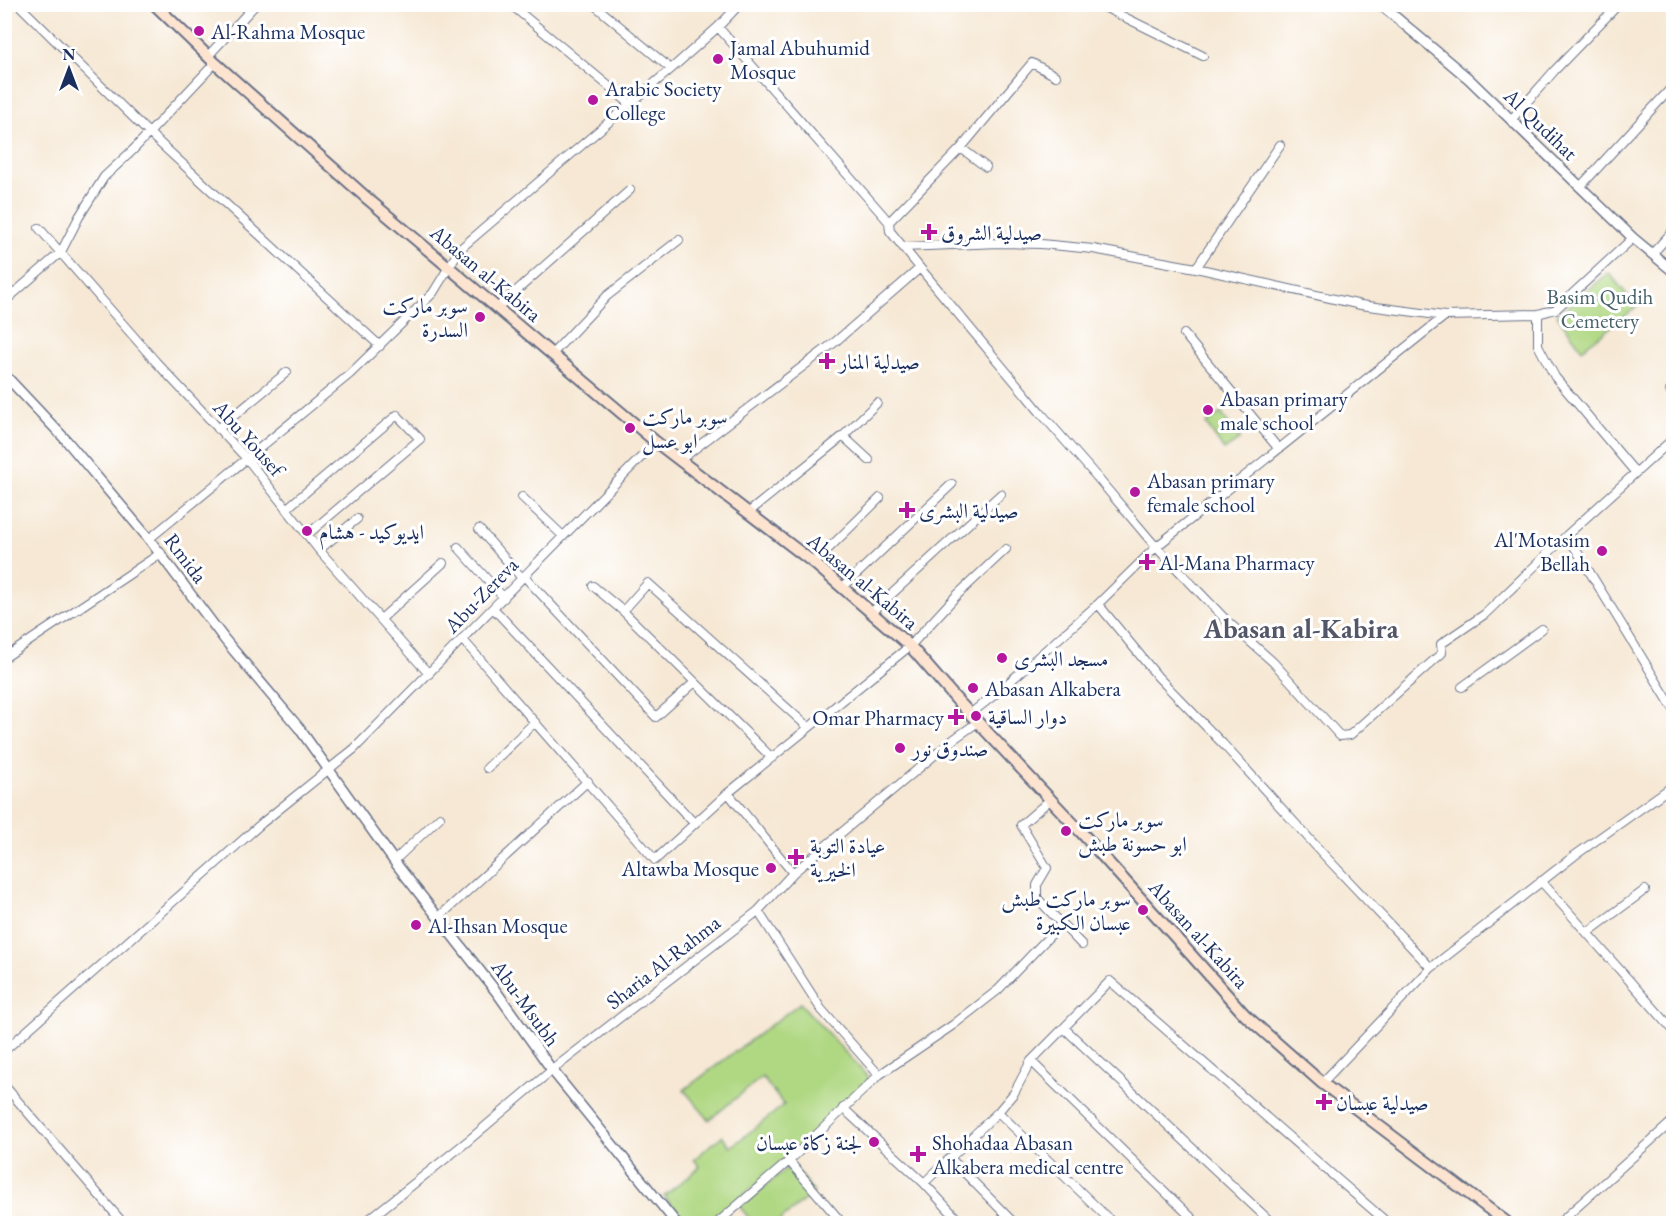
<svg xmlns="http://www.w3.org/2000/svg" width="1678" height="1228" viewBox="0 0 1678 1228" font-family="'EB Garamond',Amiri,serif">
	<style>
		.green { fill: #b0d883; stroke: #668470; stroke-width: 1.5 }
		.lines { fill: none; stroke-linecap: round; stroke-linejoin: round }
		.minor-casing { stroke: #687087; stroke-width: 10 }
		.tertiary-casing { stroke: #687087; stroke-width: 12 }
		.secondary-casing { stroke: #687087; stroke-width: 14 }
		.minor { stroke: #fff; stroke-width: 8 }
		.tertiary { stroke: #fff; stroke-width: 9 }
		.secondary { stroke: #fde4d0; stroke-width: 10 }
		.poi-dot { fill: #b5179e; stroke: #fff; stroke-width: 2 }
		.labels { text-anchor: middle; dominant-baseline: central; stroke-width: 6; stroke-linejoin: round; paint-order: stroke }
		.poi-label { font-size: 21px; fill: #1b2f5e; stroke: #fff; text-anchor: start }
		.street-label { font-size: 21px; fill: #1b2f5e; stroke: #fff }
		.park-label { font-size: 21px; fill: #486269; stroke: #fff }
		.district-label { font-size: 27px; font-weight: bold; fill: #545767; stroke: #fff }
	</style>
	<rect width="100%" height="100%" fill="#fff"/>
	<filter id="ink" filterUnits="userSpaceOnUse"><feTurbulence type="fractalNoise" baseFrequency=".0167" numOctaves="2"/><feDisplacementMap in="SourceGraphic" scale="12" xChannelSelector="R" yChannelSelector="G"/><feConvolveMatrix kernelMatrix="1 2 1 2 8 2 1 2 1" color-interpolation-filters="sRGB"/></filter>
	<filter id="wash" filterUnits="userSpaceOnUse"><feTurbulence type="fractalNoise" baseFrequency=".008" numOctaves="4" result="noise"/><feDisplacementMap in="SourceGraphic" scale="24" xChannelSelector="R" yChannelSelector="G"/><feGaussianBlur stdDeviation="1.35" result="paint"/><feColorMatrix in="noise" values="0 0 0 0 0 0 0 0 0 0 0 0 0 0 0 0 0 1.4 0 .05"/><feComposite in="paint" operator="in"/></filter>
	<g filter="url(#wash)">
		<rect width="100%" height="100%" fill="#f6e8d4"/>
		<!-- green -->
		<path class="green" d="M1609 273 1637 307 1582 349 1557 315Z
			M1221 413 1240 439 1224 450 1206 424Z
			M800 1003 870 1079 783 1164 708 1223H686L664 1196 700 1167 694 1159 722 1136 731 1147 784 1105 762 1077 709 1120 684 1090Z
			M786 1169H795L814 1192 777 1223H753L740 1207Z"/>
	</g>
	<g filter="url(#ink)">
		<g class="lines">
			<!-- minor casing -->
			<g class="minor-casing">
				<path id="minor" d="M18 4 149 133 380 346
					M510 4 629 103
					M593 4 671 69
					M1098 4 1203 56
					M718 27 889 222 890 231 920 268 1040 412 1096 476 1156 547 1228 622 1273 662 1340 736 1350 735 1442 653 1441 644 1485 614 1567 535 1674 438
					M208 56 256 4
					M1511 120 1555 70 1619 4
					M961 148 986 167
					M1580 187 1674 85
					M889 222 961 148 1032 63 1056 76
					M39 228 156 362 248 460 319 550 429 674
					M904 247 999 243 1041 244 1093 249 1196 268 1361 305 1445 316 1538 314 1556 309 1633 238
					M1652 254 1674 230
					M1196 268 1280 145
					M4 302 61 252 79 217 104 177 133 150 215 63
					M497 308 630 190
					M1538 314V345L1555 377 1635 472
					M1184 334 1278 448
					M552 354 607 296 679 240
					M1674 387 1670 391 1674 395
					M218 429 287 372
					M843 436 869 460
					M680 460 835 342 920 268
					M522 497 563 536
					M286 509 397 415 420 439 307 535
					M749 512 843 436 877 403
					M479 529 522 578
					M1567 535 1674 710
					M149 539 350 374 433 293 460 249 671 69 718 27 740 4
					M458 547 504 598
					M319 550 357 519
					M814 563 880 498
					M524 576 656 717 695 682
					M593 586 623 611 772 758
					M843 587 952 484
					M1098 604 1158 677 1223 744 1324 855 1431 968
					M493 608 694 823
					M623 611 648 583 808 727
					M872 612 1001 494
					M381 619 443 563
					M463 640 655 860 728 793 910 646 956 596 1006 549
					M4 658 161 553
					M1462 687 1542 629
					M970 714 998 692 1098 604 1156 547 1445 316
					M487 768 535 722
					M728 793 793 873
					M1051 799 1021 825 1047 868 1037 885V898L1082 945
					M394 861 440 817
					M1541 881 1674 1031
					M758 911 821 1009 879 1075
					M439 917 588 781
					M1587 933 1645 890
					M1064 1028 1273 1224
					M4 1051 262 823 354 749 656 442
					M1031 1061 1198 1224
					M1322 1083 1431 968 1574 856 1674 785
					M4 1085 124 1224
					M843 1108 924 1183
					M998 1112 1114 1224
					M951 1159 1015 1224
					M789 1161 843 1224
					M363 1224 469 1140 552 1070 758 911 793 873 954 739 978 722
					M716 1224 789 1161 879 1075 953 1025 998 990 1061 924
					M962 1224 924 1183 998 1112 1014 1093 1031 1061 1110 981 1389 1224
					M1558 1224 1674 1120"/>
			</g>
			<!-- tertiary casing -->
			<g class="tertiary-casing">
				<path id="tertiary" d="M1380 4 1469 79 1633 238 1674 272
					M4 374 66 440 149 539 225 640 299 728 394 861 498 994 552 1070 677 1224"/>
			</g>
			<!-- secondary casing -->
			<g class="secondary-casing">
				<path id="secondary" d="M154 4 215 63 369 200 656 442 814 563 910 646 956 699 1081 832 1245 1015 1322 1083 1509 1224"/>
			</g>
			<!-- minor -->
			<use href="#minor" class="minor"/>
			<!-- tertiary -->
			<use href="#tertiary" class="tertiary"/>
			<!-- secondary -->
			<use href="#secondary" class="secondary"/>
		</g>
	</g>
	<!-- markers -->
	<g class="poi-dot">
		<circle cx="199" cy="31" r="6"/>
		<circle cx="718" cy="59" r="6"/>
		<circle cx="593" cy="100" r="6"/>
		<path d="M926 223h6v6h6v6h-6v6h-6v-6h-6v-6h6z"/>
		<circle cx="480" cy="317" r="6"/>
		<path d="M824 352h6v6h6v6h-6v6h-6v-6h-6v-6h6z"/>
		<circle cx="1208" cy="410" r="6"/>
		<circle cx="630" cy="428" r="6"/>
		<circle cx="1135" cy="492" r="6"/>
		<path d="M904 501h6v6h6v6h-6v6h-6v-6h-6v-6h6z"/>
		<circle cx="307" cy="531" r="6"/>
		<circle cx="1602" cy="551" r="6"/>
		<path d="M1144 553h6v6h6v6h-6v6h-6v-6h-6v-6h6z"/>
		<circle cx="1002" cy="658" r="6"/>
		<circle cx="973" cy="688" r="6"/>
		<circle cx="976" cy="716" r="6"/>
		<path d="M953 708h6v6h6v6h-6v6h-6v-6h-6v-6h6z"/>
		<circle cx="900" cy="748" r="6"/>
		<circle cx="1066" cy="831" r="6"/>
		<path d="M793 848h6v6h6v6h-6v6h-6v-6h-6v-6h6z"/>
		<circle cx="771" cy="868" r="6"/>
		<circle cx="1143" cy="910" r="6"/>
		<circle cx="416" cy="925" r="6"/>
		<path d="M1321 1093h6v6h6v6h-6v6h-6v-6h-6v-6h6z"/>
		<circle cx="874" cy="1142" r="6"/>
		<path d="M915 1145h6v6h6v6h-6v6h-6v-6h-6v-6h6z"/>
	</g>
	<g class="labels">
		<!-- poi labels -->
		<g class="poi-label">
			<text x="211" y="31">Al-Rahma Mosque</text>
			<text x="730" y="47">Jamal Abuhumid<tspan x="730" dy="24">Mosque</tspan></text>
			<text x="605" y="88">Arabic Society<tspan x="605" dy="24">College</tspan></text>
			<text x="941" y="232">صيدلية الشروق</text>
			<text x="468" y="305" text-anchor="end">سوبر ماركت<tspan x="468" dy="24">السدرة</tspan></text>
			<text x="839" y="361">صيدلية المنار</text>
			<text x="1220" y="398">Abasan primary<tspan x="1220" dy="24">male school</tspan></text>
			<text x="642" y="416">سوبر ماركت<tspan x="642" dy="24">ابو عسل</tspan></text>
			<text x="1147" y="480">Abasan primary<tspan x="1147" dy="24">female school</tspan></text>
			<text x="919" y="510">صيدلية البشرى</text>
			<text x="319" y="531">ايديوكيد - هشام</text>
			<text x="1590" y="539" text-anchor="end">Al'Motasim<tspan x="1590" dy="24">Bellah</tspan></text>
			<text x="1159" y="562">Al-Mana Pharmacy</text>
			<text x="1014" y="658">مسجد البشرى</text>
			<text x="985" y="688">Abasan Alkabera</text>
			<text x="988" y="716">دوار الساقية</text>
			<text x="944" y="717" text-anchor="end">Omar Pharmacy</text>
			<text x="912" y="748">صندوق نور</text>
			<text x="1078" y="819">سوبر ماركت<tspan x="1078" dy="24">ابو حسونة طبش</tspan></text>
			<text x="810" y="845">عيادة التوبة<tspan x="810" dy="24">الخيرية</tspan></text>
			<text x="759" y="868" text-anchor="end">Altawba Mosque</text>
			<text x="1131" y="898" text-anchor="end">سوبر ماركت طبش<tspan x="1131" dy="24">عبسان الكبيرة</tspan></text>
			<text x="428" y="925">Al-Ihsan Mosque</text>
			<text x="1336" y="1102">صيدلية عبسان</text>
			<text x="862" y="1142" text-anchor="end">لجنة زكاة عبسان</text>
			<text x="932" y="1142">Shohadaa Abasan<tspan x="932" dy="24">Alkabera medical centre</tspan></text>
		</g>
		<!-- street labels -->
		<g class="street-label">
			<text transform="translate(1541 124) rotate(44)">Al Qudihat</text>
			<text transform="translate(486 273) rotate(40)">Abasan al-Kabira</text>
			<text transform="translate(249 438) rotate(48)">Abu Yousef</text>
			<text transform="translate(186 558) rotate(53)">Rmida</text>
			<text transform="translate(863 581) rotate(40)">Abasan al-Kabira</text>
			<text transform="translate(481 595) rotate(-46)">Abu-Zereva</text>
			<text transform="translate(1199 934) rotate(48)">Abasan al-Kabira</text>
			<text transform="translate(663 962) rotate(-38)">Sharia Al-Rahma</text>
			<text transform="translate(526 1003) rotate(54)">Abu-Msubh</text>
		</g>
		<!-- park labels -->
		<g class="park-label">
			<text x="1600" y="296">Basim Qudih<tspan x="1600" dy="24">Cemetery</tspan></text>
		</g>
		<!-- district labels -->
		<g class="district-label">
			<text x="1301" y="628">Abasan al-Kabira</text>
		</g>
	</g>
	<!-- margin -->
	<rect width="1678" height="1228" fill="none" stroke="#fff" stroke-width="24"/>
	<!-- north arrow -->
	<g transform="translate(69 69)" stroke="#ffffff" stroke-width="4.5" paint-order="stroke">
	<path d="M0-4.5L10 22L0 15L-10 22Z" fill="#1b2f5e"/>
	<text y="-9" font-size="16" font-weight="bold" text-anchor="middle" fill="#1b2f5e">N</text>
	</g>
</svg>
